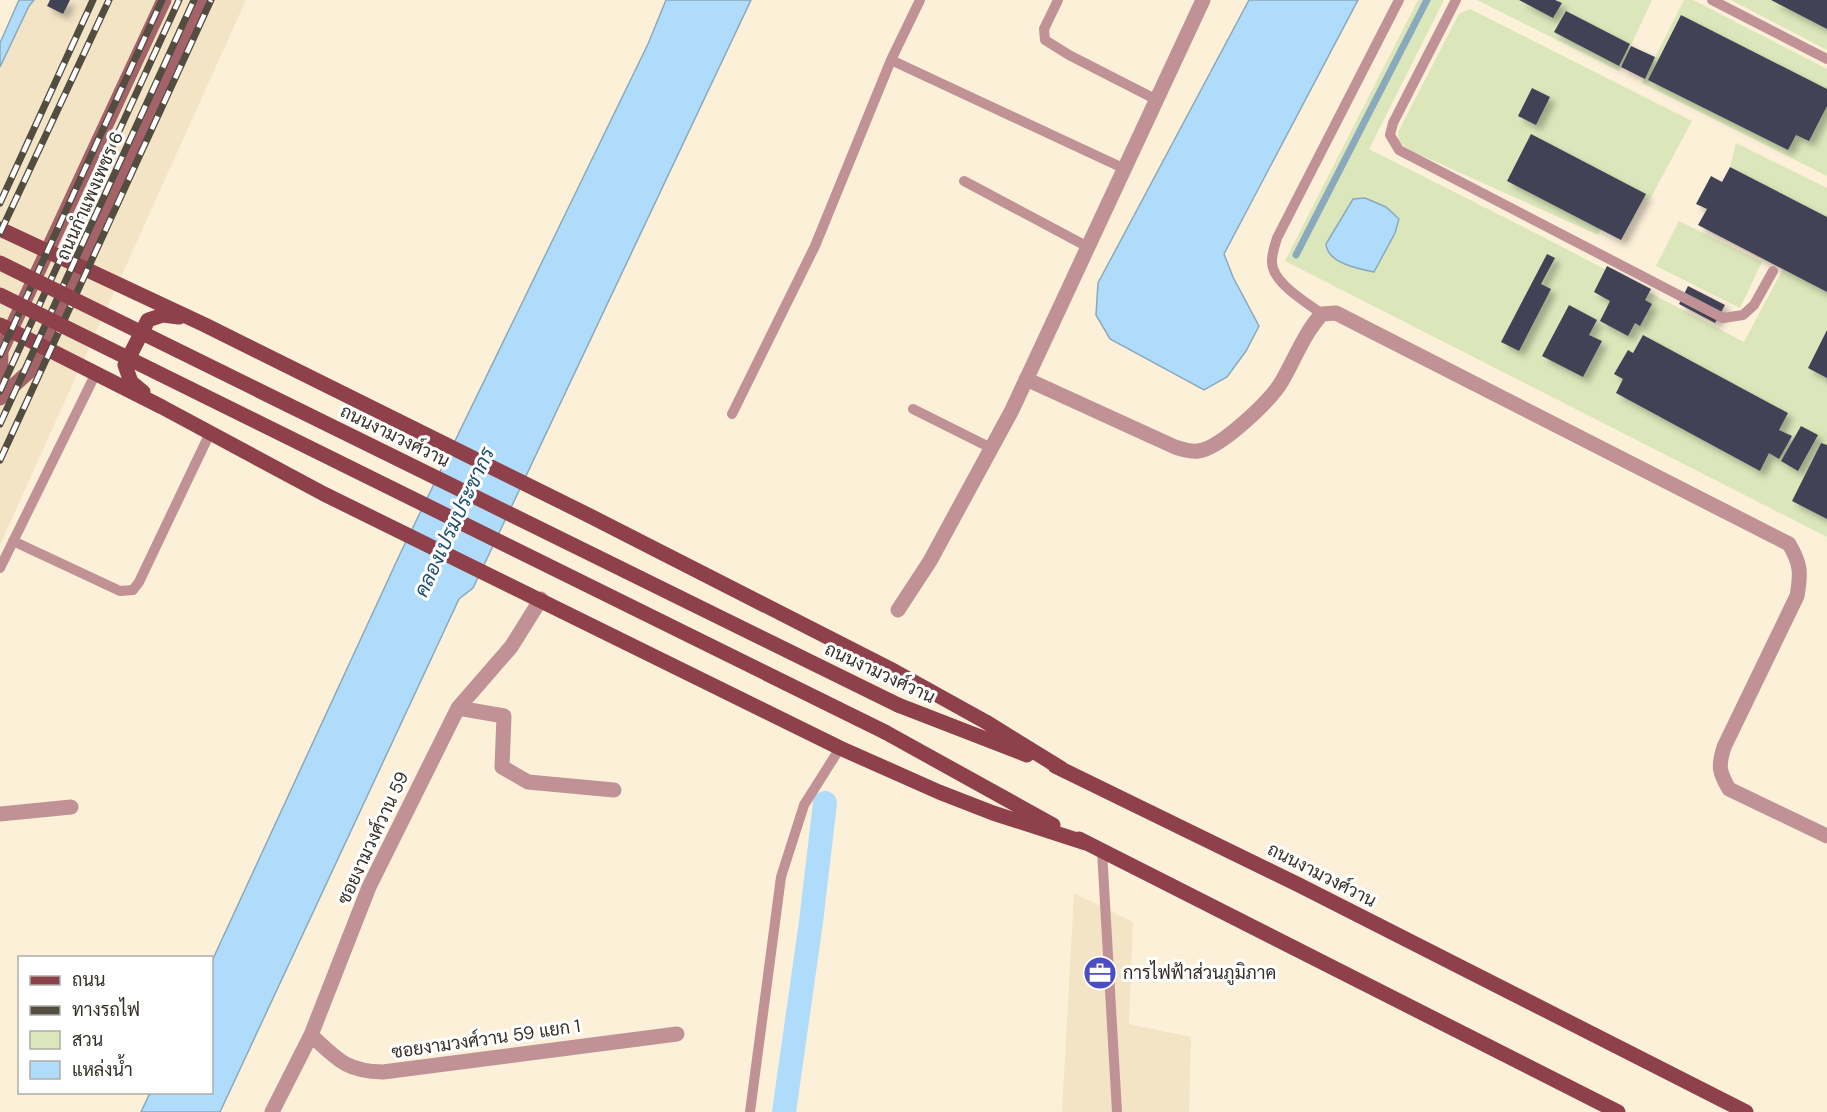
<svg xmlns="http://www.w3.org/2000/svg" width="1827" height="1112" viewBox="0 0 1827 1112" font-family="'DM Sans',Sarabun,sans-serif">
	<style>
		.built { fill: #f3e4c5 }
		.green { fill: #dbe6ba }
		.water { fill: #b0dcfb; stroke: #8ba9bc; stroke-width: 1.5 }
		.lines { fill: none; stroke-linecap: round; stroke-linejoin: round }
		.stream { stroke: #8ba9bc; stroke-width: 7 }
		.canal { stroke: #b0dcfb; stroke-width: 24 }
		.building { fill: #434357; filter: url(#shadow) }
		.lane { stroke: #c09295; stroke-width: 10 }
		.street { stroke: #c09295; stroke-width: 15 }
		.secondary { stroke: #a46369; stroke-width: 15 }
		.primary { stroke: #8e414a; stroke-width: 15 }
		.rail-casing { stroke: #524c41; stroke-width: 7 }
		.rail { stroke: #fff; stroke-width: 4.5; stroke-dasharray: 14; stroke-linecap: butt }
		.primary-bridge { stroke: #8e414a; stroke-width: 15 }
		.labels { text-anchor: middle; dominant-baseline: central; stroke-width: 6; stroke-linejoin: round; paint-order: stroke }
		.street-label { font-size: 18px; fill: #353128; stroke: #fff }
		.poi-label { font-size: 18px; fill: #353128; stroke: #fff; text-anchor: start }
		.water-label { font-size: 20px; font-style: italic; fill: #1b4e6d; stroke: #fff }
	</style>
	<defs>
		<filter id="shadow"><feDropShadow dx="5.5" dy="5.5" stdDeviation="3" flood-color="#0004"/></filter>
	</defs>
	<rect width="100%" height="100%" fill="#fcf0d9"/>
	<!-- built -->
	<path class="built" d="M20 0H246L0 545V44Z
		M1074 893 1133 922 1129 1024 1191 1037 1189 1112H1062Z"/>
	<!-- green -->
	<path class="green" d="M1418 0H1444L1369 149 1549 240 1744 342 1783 269 1827 292V537L1285 261Z
		M1477 0H1652L1619 71Z
		M1684 0H1693L1827 69V176L1642 83Z
		M1731 0H1827V50Z
		M1470 9 1692 121 1650 199 1616 206 1598 235 1412 151 1399 142 1398 132 1459 14Z
		M1736 143 1827 188V217L1730 167Z
		M1679 221 1762 262 1740 308 1656 266Z"/>
	<!-- water -->
	<path class="water" d="M19 0H34L29 6 0 67V43Z
		M666 0H751L473 588 459 599 220 1112H141L150 1093 212 1092V961L400 554 648 44Z
		M1249 0H1358L1224 254 1233 277 1259 326 1246 351 1227 377 1204 390 1110 339 1096 315 1098 283Z
		M1365 198 1386 207 1399 219 1395 233 1374 272C1359 269 1327 263 1326 244L1353 199Z"/>
	<g class="lines">
		<!-- stream -->
		<path class="stream" d="M1296 255 1427 0"/>
		<!-- canal -->
		<path class="canal" d="M784 1112 811 922 825 803"/>
	</g>
	<!-- building -->
	<path class="building" d="M50 0H70L63 14 47 6Z
		M1519 0H1555L1562 3 1553 18Z
		M1771 0H1827V29Z
		M1566 11 1630 44 1619 66 1554 32Z
		M1681 15 1827 89V106L1809 141 1796 135 1788 150 1648 80Z
		M1631 46 1655 57 1645 79 1621 67Z
		M1532 88 1550 97 1536 125 1518 116Z
		M1531 134 1646 194 1621 240 1507 181Z
		M1730 167 1827 217V292L1698 225 1707 209 1696 204 1711 176 1722 182Z
		M1547 254 1555 258 1541 284 1551 289 1519 351 1501 342Z
		M1607 266 1651 289 1645 300 1652 304 1640 326 1635 323 1628 336 1600 321 1610 301 1594 292Z
		M1688 286 1725 305 1715 323 1679 304Z
		M1569 305 1597 320 1589 335 1602 341 1583 377 1542 356Z
		M1827 330V378L1808 368Z
		M1643 335 1788 413 1779 430 1792 436 1779 459 1769 453 1760 471 1616 393 1623 379 1614 374 1628 350 1633 353Z
		M1801 426 1818 435 1798 471 1781 461Z
		M1821 443 1827 445V519L1792 501Z"/>
	<g class="lines">
		<!-- lane -->
		<path class="lane" d="M920 0 891 60 1125 169
			M1058 0 1044 29 1045 40 1069 55 1157 100
			M1456 0 1393 123 1390 135 1399 150 1723 318 1743 315 1754 305 1773 271
			M1712 0 1827 59
			M964 181 1088 247
			M1322 314C1306 302 1271 282 1272 261 1272 253 1275 245 1277 238L1399 0
			M913 409 991 448
			M732 414 815 246 891 60
			M13 541 120 591 133 590 139 582 210 433
			M0 568 96 373
			M1102 851 1117 1112
			M750 1112 781 877 804 805 840 748"/>
		<!-- street -->
		<path class="street" d="M1026 379 1175 447C1182 449 1191 452 1198 451 1220 449 1271 400 1282 381 1295 359 1304 333 1322 314L1336 313 1789 544C1801 564 1801 573 1797 596L1724 747C1718 766 1719 772 1729 789L1827 836
			M898 610 930 561 1012 410 1203 0
			M458 708 504 716 502 767 528 782 614 790
			M0 814 71 807
			M311 1035C337 1059 345 1071 383 1072L677 1034
			M272 1112 311 1035 369 887 458 708 511 647 541 599"/>
		<!-- secondary -->
		<path class="secondary" d="M0 398 33 368 200 0
			M0 398 1 351 164 0"/>
		<!-- primary -->
		<path class="primary" d="M0 229 205 325 588 515 894 671 986 722 1062 769
			M0 325 162 407 324 494 840 748 939 792 993 813 1086 843
			M143 392 131 382 125 365 148 320 163 315 179 317
			M898 705 1027 755
			M885 732 1053 825
			M1055 766 1299 885 1746 1112
			M1079 839 1618 1112"/>
		<!-- rail casing -->
		<g class="rail-casing">
			<path id="rail" d="M0 203 93 0
				M0 233 109 0
				M0 355 162 0
				M0 391 179 0
				M0 424 194 0
				M0 460 211 0"/>
		</g>
		<!-- rail -->
		<use href="#rail" class="rail"/>
		<!-- primary-bridge -->
		<path class="primary-bridge" d="M0 263 898 705
			M0 295 885 732"/>
	</g>
	<!-- icons -->
	<defs>
		<g id="office-disc" transform="scale(1.725)"><circle r="9.5" fill="#4a4dc3" stroke="#fff"/><path d="M-6-3h4V-5.5h4V-3h4V5H-6ZM-1-4.5V-3h2v-1.5ZM-6 0V1H6V0Z" fill="#fff"/></g>
	</defs>
	<g fill-rule="evenodd">
		<use href="#office-disc" x="1100" y="973"/>
	</g>
	<g class="labels">
		<!-- street labels -->
		<g class="street-label">
			<text transform="translate(90 196) rotate(-66)">ถนนกำแพงเพชร 6</text>
			<text transform="translate(395 436) rotate(26)">ถนนงามวงศ์วาน</text>
			<text transform="translate(880 673) rotate(25)">ถนนงามวงศ์วาน</text>
			<text transform="translate(373 838) rotate(-65)">ซอยงามวงศ์วาน 59</text>
			<text transform="translate(1322 875) rotate(27)">ถนนงามวงศ์วาน</text>
			<text transform="translate(486 1039) rotate(-8)">ซอยงามวงศ์วาน 59 แยก 1</text>
		</g>
		<!-- poi labels -->
		<g class="poi-label">
			<text x="1123" y="973">การไฟฟ้าส่วนภูมิภาค</text>
		</g>
		<!-- water labels -->
		<g class="water-label">
			<text transform="translate(454 522) rotate(-65)">คลองเปรมประชากร</text>
		</g>
	</g>
	<!-- legend -->
	<rect x="18" y="956" width="195" height="138" fill="#ffffff" stroke="#aeada9" stroke-width="1.5"/>
	<rect x="30" y="976" width="30" height="9" fill="#8e414a" stroke="#aeada9" stroke-width="1.5"/>
	<text x="72" y="986" font-size="18" fill="#353128">ถนน</text>
	<rect x="30" y="1006" width="30" height="9" fill="#524c41" stroke="#aeada9" stroke-width="1.5"/>
	<text x="72" y="1016" font-size="18" fill="#353128">ทางรถไฟ</text>
	<rect x="30" y="1031" width="30" height="18" fill="#dbe6ba" stroke="#aeada9" stroke-width="1.5"/>
	<text x="72" y="1046" font-size="18" fill="#353128">สวน</text>
	<rect x="30" y="1061" width="30" height="18" fill="#b0dcfb" stroke="#aeada9" stroke-width="1.5"/>
	<text x="72" y="1076" font-size="18" fill="#353128">แหล่งน้ำ</text>
</svg>
